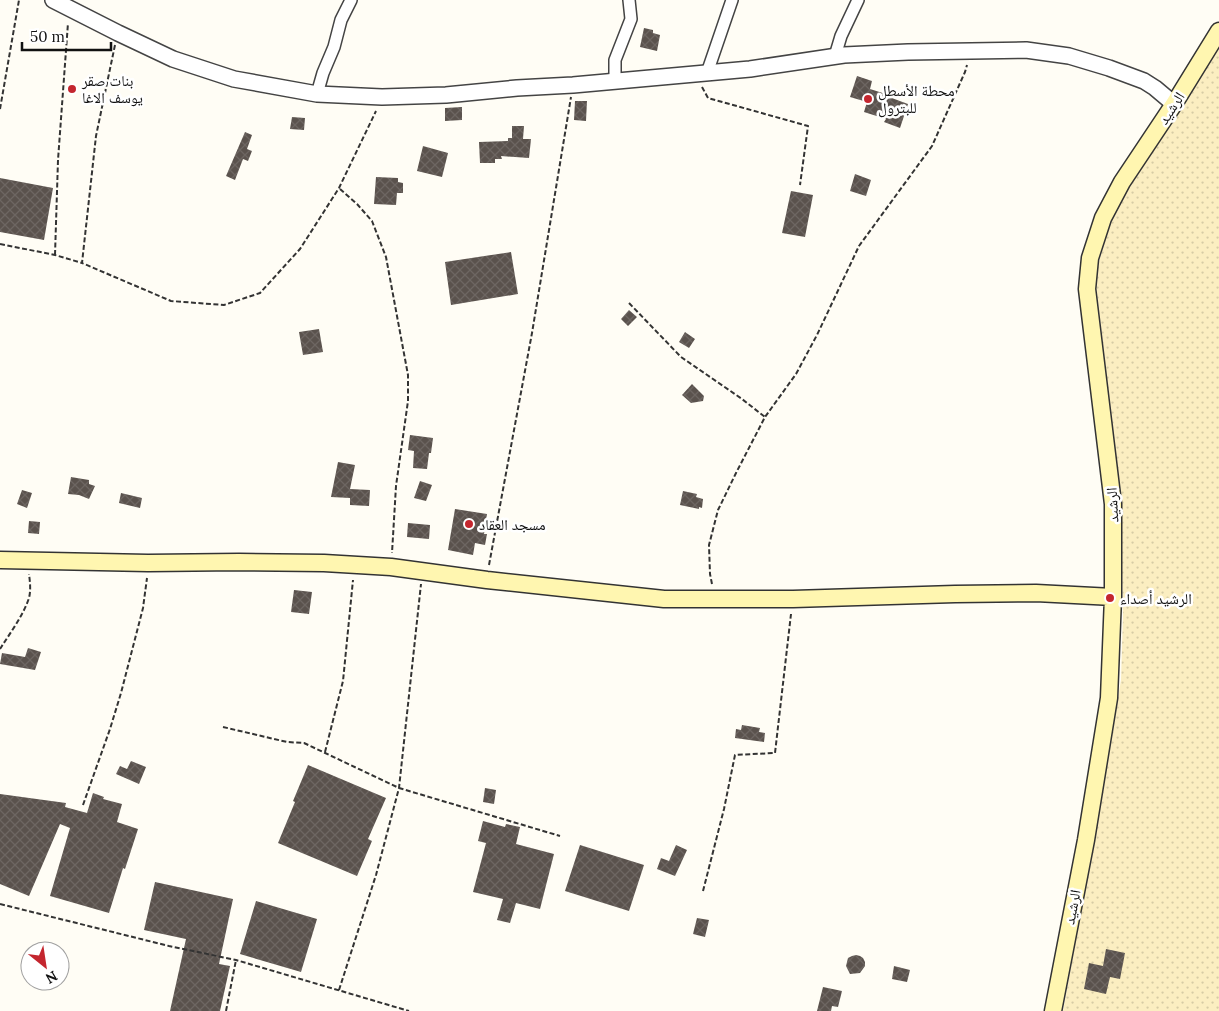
<svg xmlns="http://www.w3.org/2000/svg" width="1219" height="1011" viewBox="0 0 1219 1011" font-family="Lora,'Noto Naskh Arabic',serif">
	<style>
		.sand { fill: url(#sand-dots) }
		.building { fill: url(#building-cross-hatch) }
		.lines { fill: none; stroke-linecap: round; stroke-linejoin: round }
		.minor-casing { stroke: #444; stroke-width: 14 }
		.tertiary-casing { stroke: #444; stroke-width: 18 }
		.secondary-casing { stroke: #333; stroke-width: 19 }
		.path { stroke: #333; stroke-width: 2; stroke-dasharray: 5 2.5; stroke-linecap: butt }
		.minor { stroke: #fff; stroke-width: 11 }
		.tertiary { stroke: #fff; stroke-width: 15 }
		.secondary { stroke: #fff6b0; stroke-width: 16 }
		.poi-dot { fill: #c4262e; stroke: #fff; stroke-width: 2 }
		.labels { text-anchor: middle; dominant-baseline: central; stroke-width: 5; stroke-linejoin: round; paint-order: stroke }
		.poi-label { font-size: 15px; fill: #111; stroke: #fff; text-anchor: start }
		.street-label { font-size: 15px; fill: #111; stroke: #fff }
	</style>
	<defs>
		<pattern id="sand-dots" width="8" height="8" patternUnits="userSpaceOnUse" patternTransform="scale(1.25)"><rect width="8" height="8" fill="#fbeec1"/><path d="M2 2h.1M6 6h.1" fill="none" stroke="#d6cba5" stroke-width="1.8" stroke-linecap="round"/></pattern>
		<pattern id="building-cross-hatch" width="8" height="8" patternUnits="userSpaceOnUse" patternTransform="scale(1.25)"><rect width="8" height="8" fill="#5a524d"/><path d="M0 0l8 8M0 8l8-8" fill="none" stroke="#6d6662"/></pattern>
	</defs>
	<rect width="100%" height="100%" fill="#fffdf5"/>
	<!-- sand -->
	<path class="sand" d="M1219 44V1011H1063L1100 806 1121 680 1123 616 1120 490 1095 278 1109 223 1118 205Z"/>
	<!-- building -->
	<path class="building" d="M644 28 653 30V33L660 35 657 51 640 47Z
		M857 76 872 81 870 89 889 95V97L908 104 900 128 884 122 886 119 864 112 867 102 850 97Z
		M575 101H587L586 121 574 120Z
		M462 107V120L445 121V108Z
		M292 117 305 118 304 130 290 129Z
		M512 126H524L523 139H531L529 158 501 156 502 159H495V163H480L479 142 508 141V138H512Z
		M245 132 252 135 247 149 252 151 248 161 243 159 235 180 226 176Z
		M423 146 448 153 442 177 417 171Z
		M855 174 871 180 866 196 850 191Z
		M376 177 398 178V182L403 183V193H397L396 205 374 204Z
		M0 178 53 188 44 240 0 232Z
		M791 191 813 195 805 237 782 233Z
		M511 252 518 294 451 305 445 262Z
		M629 310 637 317 628 326 621 319Z
		M319 329 323 352 303 355 299 332Z
		M685 332 695 339 689 348 679 342Z
		M692 384 704 396 703 401 691 403 682 395Z
		M410 435 433 438 431 453H429L427 469 413 468 414 451 408 450Z
		M338 462 355 465 350 489 370 490 369 506 350 505V498L331 497Z
		M71 477 89 480V484L95 486 89 499 79 495 68 494Z
		M420 481 432 485 426 501 414 498Z
		M22 490 32 493 27 508 17 504Z
		M683 491 697 494 696 497 703 499 702 508 699 507V509L680 505Z
		M121 493 142 498 140 508 119 503Z
		M455 509 487 514 484 534H487L485 545 475 543 473 555 448 550Z
		M29 521 40 522 39 534 28 533Z
		M408 523 430 525 429 539 407 537Z
		M294 590 312 592 309 614 291 612Z
		M28 648 41 652 35 670 0 664 2 653 25 657Z
		M742 725 760 728 759 732 765 733 764 742 735 738 736 729 741 730Z
		M131 761 146 767 139 784 116 774 120 766 127 769Z
		M308 765 386 798 368 839 372 841 357 876 278 843 295 802 293 801Z
		M485 788 496 790 494 804 483 802Z
		M93 793 104 797 103 799 122 804 117 822 138 829 125 869 123 868 109 913 50 896 70 828 60 824 29 896 0 884V794L66 803 65 807 87 813Z
		M483 821 505 827 506 824 520 827 516 844 554 854 540 909 516 903 510 923 497 920 503 899 473 892 486 843 478 841Z
		M580 845 644 865 629 911 565 891Z
		M676 845 687 850 675 876 657 869 661 858 669 861Z
		M155 882 233 899 219 964 230 966 220 1011H170L186 939 144 930Z
		M256 901 317 919 301 972 240 954Z
		M697 918 709 920 705 937 693 934Z
		M1106 949 1125 953 1120 979 1110 977 1106 994 1084 989 1089 963 1103 966Z
		M856 955 860 956 863 958 865 962V966L860 973 850 974 846 966 848 958 852 956Z
		M894 966 910 970 907 982 892 979Z
		M823 987 842 991 838 1007 832 1006 831 1011H817Z"/>
	<g class="lines">
		<!-- minor casing -->
		<g class="minor-casing">
			<path id="minor" d="M835 56 841 36 858 0
				M707 73 732 0
				M615 81V60L631 19 629 0
				M317 94 323 73 334 47 341 20 351 0"/>
		</g>
		<!-- tertiary casing -->
		<g class="tertiary-casing">
			<path id="tertiary" d="M53 0 118 33 173 59 234 79 317 94 382 97 446 95 517 88 573 85 750 69 844 55 908 52 1026 50 1069 56 1109 68 1144 81 1155 88 1174 104"/>
		</g>
		<!-- secondary casing -->
		<g class="secondary-casing">
			<path id="secondary" d="M0 560 148 563 239 562 324 563 391 567 487 580 664 599H793L955 594 1036 593 1113 597
				M1053 1011 1086 840 1109 698 1113 597V504L1087 289 1090 258 1103 218 1122 182 1174 104 1219 31"/>
		</g>
		<!-- path -->
		<path class="path" d="M115 45 96 136 82 263 171 301 224 305 260 293 300 249 339 188 376 111
			M702 87 708 98 808 126 800 185
			M0 109 19 0
			M340 189 357 204 372 221 386 257 408 375V401L396 486 392 553
			M0 244 55 255 82 263
			M55 255 58 160 68 23
			M629 303 681 357 742 399 765 417
			M489 565 532 333 571 97
			M712 584 710 574 709 545 718 510 736 473 765 417 796 374 817 335 859 246 932 146 965 72 967 65
			M0 649C10 633 23 616 29 598 31 590 30 582 29 574
			M223 727 287 742 304 743 399 788 560 836
			M325 752 343 681 353 580
			M83 805 110 729 121 693 143 608 147 578
			M703 891 724 809 735 755 775 753 791 614
			M0 904 169 946 236 960 409 1011
			M339 990 376 875 399 788 421 584
			M226 1011 236 960"/>
		<!-- minor -->
		<use href="#minor" class="minor"/>
		<!-- tertiary -->
		<use href="#tertiary" class="tertiary"/>
		<!-- secondary -->
		<use href="#secondary" class="secondary"/>
	</g>
	<!-- markers -->
	<g class="poi-dot">
		<circle cx="72" cy="89" r="5"/>
		<circle cx="868" cy="99" r="5"/>
		<circle cx="469" cy="524" r="5"/>
		<circle cx="1110" cy="598" r="5"/>
	</g>
	<g class="labels">
		<!-- poi labels -->
		<g class="poi-label">
			<text x="82" y="80">بنات صقر<tspan x="82" dy="17">يوسف الاغا</tspan></text>
			<text x="878" y="90">محطة الأسطل<tspan x="878" dy="17">للبترول</tspan></text>
			<text x="479" y="524">مسجد العقاد</text>
			<text x="1120" y="598">الرشيد أصداء</text>
		</g>
		<!-- street labels -->
		<g class="street-label">
			<text transform="translate(1171 108) rotate(-57)">الرشيد</text>
			<text transform="translate(1112 505) rotate(-93)">الرشيد</text>
			<text transform="translate(1072 907) rotate(-79)">الرشيد</text>
		</g>
	</g>
	<!-- north arrow -->
	<g transform="translate(45 966) rotate(150)"><circle r="24" fill="#ffffff" stroke="#a0a0a0"/>
	<path d="M0-4L9 19L0 12L-9 19Z" fill="#c4262e"/>
	<text y="-8" font-size="14" font-weight="bold" text-anchor="middle" fill="#111111">N</text>
	</g>
	<!-- scale -->
	<path d="M22 42v8h89v-8" fill="none" stroke="#111111" stroke-width="2.5"/>
	<text x="30" y="42" font-size="15" fill="#111111" stroke="#ffffff" stroke-width="4" paint-order="stroke">50 m</text>
</svg>
